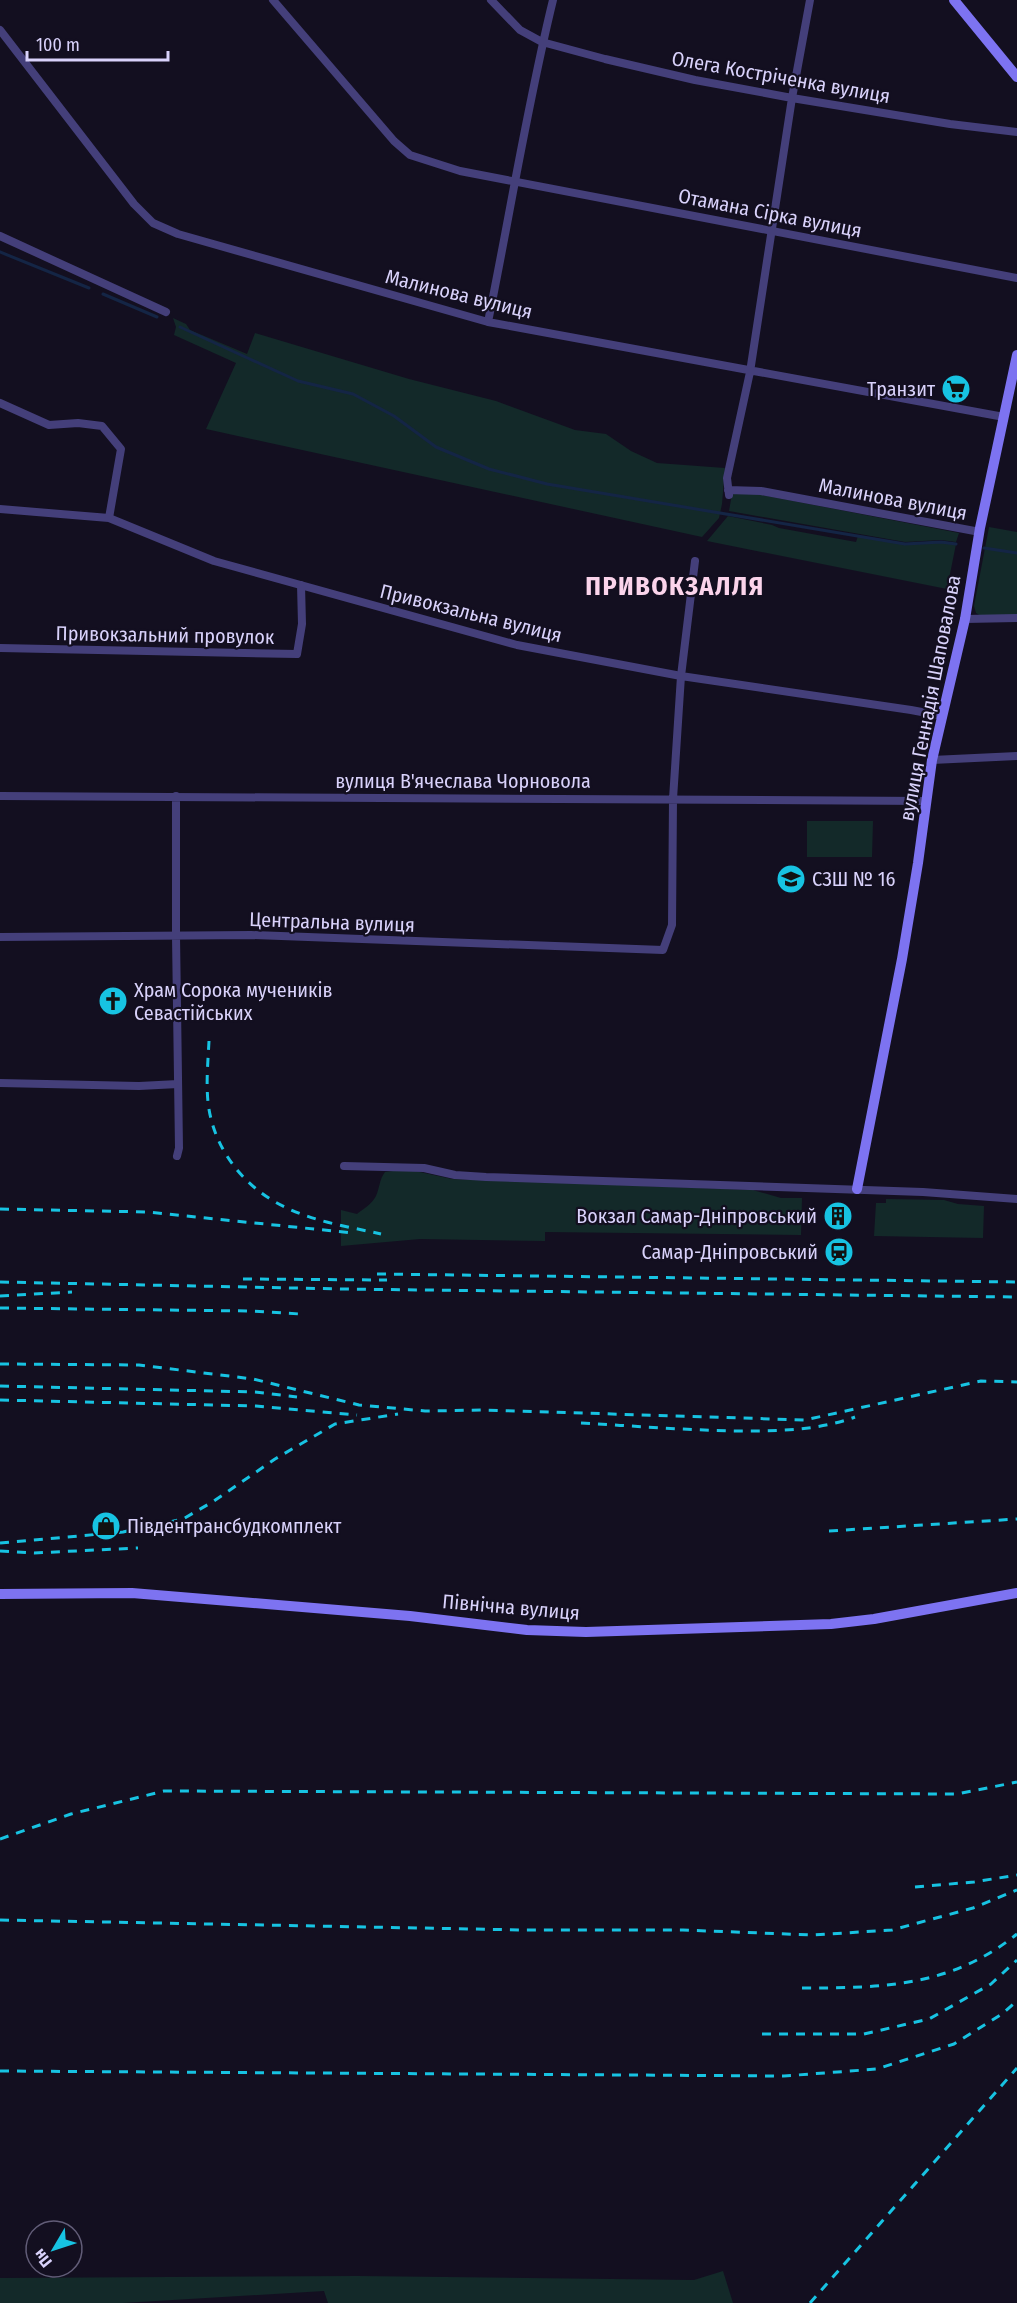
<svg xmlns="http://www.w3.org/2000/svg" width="1017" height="2303" viewBox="0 0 1017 2303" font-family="'Fira Sans Condensed',sans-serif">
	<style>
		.green { fill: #132929 }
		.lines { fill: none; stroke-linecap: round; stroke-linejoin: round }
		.stream { stroke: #142545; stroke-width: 3 }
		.street { stroke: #443f7a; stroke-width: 8 }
		.secondary { stroke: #7d73f1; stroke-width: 10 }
		.rail { stroke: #17c3e2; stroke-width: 3; stroke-dasharray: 9 8; stroke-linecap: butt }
		.labels { text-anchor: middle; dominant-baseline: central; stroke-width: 4.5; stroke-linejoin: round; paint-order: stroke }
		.street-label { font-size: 20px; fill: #d9d2fb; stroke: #130f20 }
		.poi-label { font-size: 20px; fill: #d9d2fb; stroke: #130f20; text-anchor: end }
		.district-label { font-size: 26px; font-weight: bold; letter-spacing: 1.5px; fill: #fbd4eb; stroke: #130f20 }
	</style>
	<rect width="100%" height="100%" fill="#130f20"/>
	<!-- green -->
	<path class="green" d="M173 318 186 324 190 330 247 354 255 333 409 379 496 401 575 430 606 434 631 451 657 463 725 468 722 504 719 518 702 537 206 429 236 363 174 335 176 327Z
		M732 494H757L959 533 956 542 941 540 905 542 729 511Z
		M728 516 772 525 779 528 856 542 858 536 905 544 941 542 956 544 947 589 707 541Z
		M989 527 1017 532V615L981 616 976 613 974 606Z
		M807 821H873L872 857H807Z
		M393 1171H415L452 1179 753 1190 781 1198H802L801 1235 545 1232V1241L420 1239 341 1246V1210L357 1214C363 1209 372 1204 376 1196 380 1187 379 1180 385 1172Z
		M886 1199 944 1200 958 1204 984 1206 983 1238 874 1236 876 1203H886Z
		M723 2271 733 2303H328L324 2291 123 2303H0V2278L357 2276 694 2280Z"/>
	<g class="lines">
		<!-- stream -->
		<path class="stream" d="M0 252 89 288
			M103 294 157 317
			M180 327 298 381 353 394 394 416 436 447 489 469 547 484 905 544 941 542 956 544
			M984 548 1017 553"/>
		<!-- street -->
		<path class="street" d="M273 0 394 141 410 155 460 171 1017 278
			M491 0 520 30 542 42 605 59 695 80 792 98 950 124 1017 132
			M0 30 134 204 153 223 178 234 488 322 1004 417
			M0 236 166 312
			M488 322C510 214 527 106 553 0
			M0 403 49 425 78 423 102 426 121 449 109 518
			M728 490 761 491 980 532
			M729 495 727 478 750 372 792 98 810 0
			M0 509 109 518 214 561 517 645 681 676 911 710 943 716
			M965 619 1017 618
			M0 648 297 654 302 624 301 585
			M932 760 1017 756
			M0 796 927 801
			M176 796V936L179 1148 177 1156
			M0 937 251 935 663 950 672 925 673 799 681 676 695 561
			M0 1083 139 1086 178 1084
			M344 1166 424 1168 455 1175 486 1177 923 1192 1017 1199"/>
		<!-- secondary -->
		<path class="secondary" d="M954 0 1017 77
			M857 1189 902 959 918 863 932 760 965 619 980 528 1017 355
			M0 1594 132 1593 410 1616 527 1630 586 1632 831 1624 874 1619 1017 1593"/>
		<!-- rail -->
		<path class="rail" d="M209 1041C208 1061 206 1082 208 1102 213 1149 245 1189 287 1208 316 1222 350 1227 381 1234
			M0 1209 147 1212 353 1233
			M377 1274 1017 1282
			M243 1279 387 1280
			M0 1282 342 1289 1017 1297
			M0 1296 72 1292
			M0 1308 250 1311 300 1314
			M0 1364 139 1365 253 1379 359 1405 425 1411 484 1410 805 1420 981 1381 1017 1382
			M0 1386 255 1392 297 1397
			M0 1400 256 1406 357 1415
			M581 1423C633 1426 685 1430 737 1431 777 1431 817 1431 855 1417
			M829 1531 1017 1519
			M0 1543 123 1532 183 1519 214 1501 275 1459 335 1424 398 1414
			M0 1551 34 1553 138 1548
			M0 1839 71 1814 164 1791 957 1794 1017 1782
			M915 1887 974 1882 1017 1875
			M0 1920 524 1930H683L813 1935 892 1930 973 1908 1017 1890
			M802 1988C883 1988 951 1987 1017 1934
			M762 2034H864L929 2019 991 1984 1017 1960
			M0 2071 784 2076 877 2069 954 2044 1002 2014 1017 2001
			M810 2303 1017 2068"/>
	</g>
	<!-- icons -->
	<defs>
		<g id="supermarket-disc" transform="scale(1.5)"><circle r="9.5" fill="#17c3e2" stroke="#130f20"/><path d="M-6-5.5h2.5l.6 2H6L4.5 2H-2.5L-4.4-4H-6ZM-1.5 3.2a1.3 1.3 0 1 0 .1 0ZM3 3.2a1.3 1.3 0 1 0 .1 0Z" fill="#111"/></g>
		<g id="school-disc" transform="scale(1.5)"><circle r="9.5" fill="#17c3e2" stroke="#130f20"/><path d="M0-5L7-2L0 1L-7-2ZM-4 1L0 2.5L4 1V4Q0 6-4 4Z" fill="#111"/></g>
		<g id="church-disc" transform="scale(1.5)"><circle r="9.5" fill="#17c3e2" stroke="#130f20"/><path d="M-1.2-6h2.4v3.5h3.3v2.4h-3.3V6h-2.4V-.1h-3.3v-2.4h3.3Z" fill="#111"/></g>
		<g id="building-disc" transform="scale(1.5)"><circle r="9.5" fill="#17c3e2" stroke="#130f20"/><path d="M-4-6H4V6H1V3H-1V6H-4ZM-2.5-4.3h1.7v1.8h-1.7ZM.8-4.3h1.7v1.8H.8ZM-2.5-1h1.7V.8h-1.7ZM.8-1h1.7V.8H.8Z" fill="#111"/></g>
		<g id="station-disc" transform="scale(1.5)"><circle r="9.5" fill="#17c3e2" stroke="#130f20"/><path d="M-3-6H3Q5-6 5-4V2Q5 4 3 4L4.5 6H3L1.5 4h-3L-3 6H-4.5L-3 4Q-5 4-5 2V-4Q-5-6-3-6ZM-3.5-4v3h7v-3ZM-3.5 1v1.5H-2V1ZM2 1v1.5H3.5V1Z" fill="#111"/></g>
		<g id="shop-disc" transform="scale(1.5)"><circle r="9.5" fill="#17c3e2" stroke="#130f20"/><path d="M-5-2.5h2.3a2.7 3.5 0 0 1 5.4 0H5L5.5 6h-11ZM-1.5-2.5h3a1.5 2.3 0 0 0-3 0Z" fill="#111"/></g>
	</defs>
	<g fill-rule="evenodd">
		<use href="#supermarket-disc" x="956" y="389"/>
		<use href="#school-disc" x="791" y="879"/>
		<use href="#church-disc" x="113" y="1001"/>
		<use href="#building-disc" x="838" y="1216"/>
		<use href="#station-disc" x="839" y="1252"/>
		<use href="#shop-disc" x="106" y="1526"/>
	</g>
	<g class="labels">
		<!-- street labels -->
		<g class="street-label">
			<text transform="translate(781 77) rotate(10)">Олега Костріченка вулиця</text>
			<text transform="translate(770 213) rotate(11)">Отамана Сірка вулиця</text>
			<text transform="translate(459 294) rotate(14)">Малинова вулиця</text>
			<text transform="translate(893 499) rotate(11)">Малинова вулиця</text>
			<text transform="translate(471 613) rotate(14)">Привокзальна вулиця</text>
			<text transform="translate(165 635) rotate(1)">Привокзальний провулок</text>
			<text transform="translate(930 698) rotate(-79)">вулиця Геннадія Шаповалова</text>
			<text x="463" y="781">вулиця В'ячеслава Чорновола</text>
			<text transform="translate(332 922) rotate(2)">Центральна вулиця</text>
			<text transform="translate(511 1607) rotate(5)">Північна вулиця</text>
		</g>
		<!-- poi labels -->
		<g class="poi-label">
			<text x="935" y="389">Транзит</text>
			<text x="812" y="879" text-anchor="start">СЗШ № 16</text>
			<text x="134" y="990" text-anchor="start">Храм Сорока мучеників<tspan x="134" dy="23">Севастійських</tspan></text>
			<text x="817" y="1216">Вокзал Самар-Дніпровський</text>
			<text x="818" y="1252">Самар-Дніпровський</text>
			<text x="127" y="1526" text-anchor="start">Південтрансбудкомплект</text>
		</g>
		<!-- district labels -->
		<g class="district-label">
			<text x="675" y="586">ПРИВОКЗАЛЛЯ</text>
		</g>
	</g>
	<!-- north arrow -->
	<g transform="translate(54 2249) rotate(231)"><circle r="28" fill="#130f20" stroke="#625d78" stroke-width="1.5"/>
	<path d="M0-4.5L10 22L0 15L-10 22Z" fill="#17c3e2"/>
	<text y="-9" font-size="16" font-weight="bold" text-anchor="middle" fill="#d9d2fb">Пн</text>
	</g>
	<!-- scale -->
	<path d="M27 51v9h141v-9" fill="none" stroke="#d9d2fb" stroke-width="3"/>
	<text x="36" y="51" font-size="18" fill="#d9d2fb" stroke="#130f20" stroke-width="4.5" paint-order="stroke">100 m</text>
</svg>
